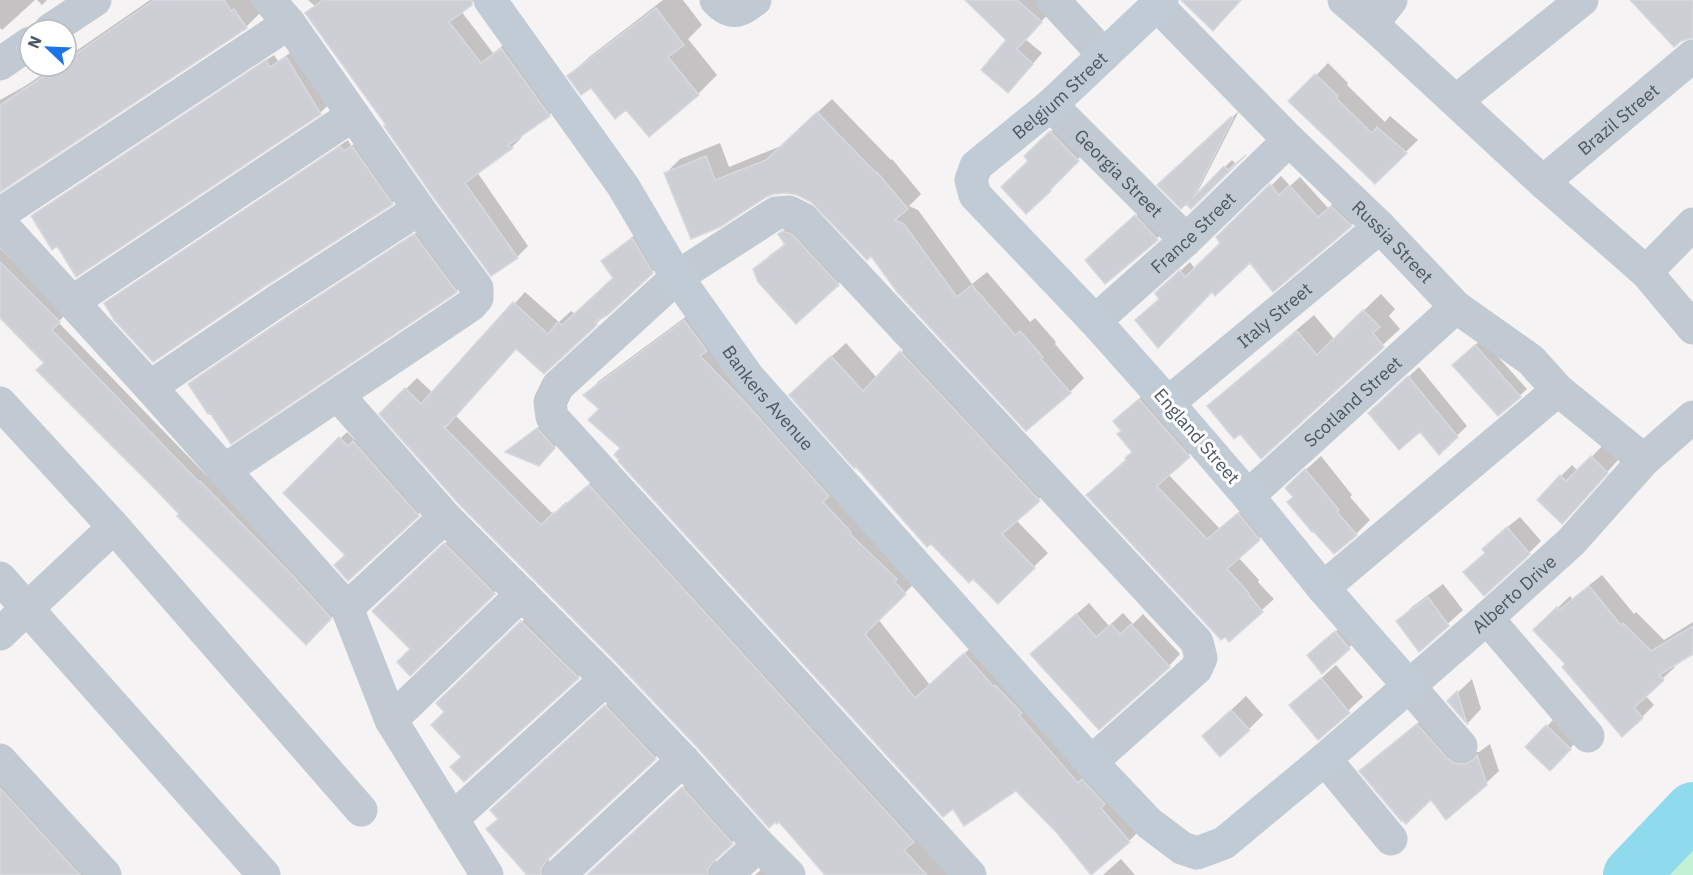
<svg xmlns="http://www.w3.org/2000/svg" width="1693" height="875" viewBox="0 0 1693 875" font-family="'IBM Plex Sans',sans-serif">
	<style>
		.green { fill: #c3f1d5 }
		.shadow { fill: #0003 }
		.lines { fill: none; stroke-linecap: round; stroke-linejoin: round }
		.river { stroke: #90daee; stroke-width: 56 }
		.building { fill: #cdcfd5; stroke: #d7d9de; stroke-width: 1.5 }
		.street { stroke: #c1cad2; stroke-width: 33 }
		.secondary { stroke: #c1cbd6; stroke-width: 33 }
		.labels { text-anchor: middle; dominant-baseline: central; stroke-width: 6; stroke-linejoin: round; paint-order: stroke }
		.street-label { font-size: 18px; fill: #4a5661; stroke: #fff }
	</style>
	<rect width="100%" height="100%" fill="#f5f3f3"/>
	<!-- green -->
	<path class="green" d="M1693 810V875H1631L1638 868Z"/>
	<!-- shadow -->
	<path class="shadow" d="M0 0H35L2 30 0 28Z
		M37 0H47L42 5Z
		M150 0H252L260 13 246 27 0 190V100L25 86 55 66H66V58Z
		M308 0H475L461 11 493 53 513 38 560 104 549 115 520 135 522 137 512 147 477 172 528 246 517 257 387 125 307 13 315 6Z
		M663 0H683L702 25 688 39 717 75 698 94 649 135 626 108 591 86 569 76 588 58Z
		M967 0H1038L1051 11 1025 39 1042 53 1018 81 1008 40Z
		M293 51 327 106 320 113 58 244 33 216 40 210 274 55 278 61Z
		M1328 63 1348 83 1347 85 1385 122 1390 116 1418 140 1375 182 1291 101Z
		M832 99 891 160 892 159 921 194 909 206 918 210 972 284 987 272 1030 322 1035 318 1056 342 1055 344 1084 378 1070 392 871 254 813 201 797 194 666 173 680 159 720 143 729 167 781 146Z
		M1239 111 1196 195 1232 160 1235 163 1191 207 1195 197 1166 178Z
		M1061 122 1088 149 1059 178 1030 161 1026 156Z
		M348 140 351 146 360 140 398 196 392 203 106 304 113 297Z
		M1281 176 1290 186 1300 177 1328 208 1341 197 1360 215 1351 225 1250 261 1212 290 1160 299 1166 284 1190 262 1195 269 1222 243 1218 237Z
		M1143 210 1164 232 1105 282 1093 253Z
		M794 220 852 270 838 284 755 269 770 255 786 243 780 234Z
		M644 228 664 261 652 272 544 372 516 348 456 416 553 514 566 502 567 503 601 474 967 875H827L779 820 698 746 381 414 417 378 433 393 525 292 559 322 571 311 575 314 615 277 603 262 615 250Z
		M422 229 463 284 456 291 190 384 197 377 296 310Z
		M0 248 66 314 58 322 207 476 208 475 337 612 306 643 181 514 46 363 0 317Z
		M1381 294 1395 309 1389 316 1400 329 1261 457 1240 431 1209 406 1226 390 1314 315 1334 339Z
		M699 307 919 579 878 619 930 685 979 640 1143 827 1129 841 1058 832 1016 789 953 807 622 448 601 409 585 395 599 381Z
		M915 338 1053 486 1016 520 1048 553 998 602 805 381 846 343 877 378Z
		M1482 339 1527 389 1499 414 1461 358Z
		M1419 367 1467 426 1439 453 1420 430 1380 403Z
		M1151 388 1200 444 1168 474 1220 529 1250 503 1271 528 1238 557 1259 580 1258 582 1274 599 1229 640 1128 459 1133 452 1123 431 1115 421Z
		M545 422 560 440 546 458 508 451Z
		M347 432 355 440 361 435 425 508 348 579 347 555 286 493Z
		M1603 445 1618 460 1573 511 1561 476 1572 465 1578 471Z
		M1321 456 1352 495 1350 497 1370 520 1356 534 1294 497 1301 474Z
		M1520 517 1541 541 1529 553 1465 572 1486 552 1495 537Z
		M452 537 501 586 410 674 411 649 381 604Z
		M1602 575 1634 614 1636 612 1664 640 1693 622V652L1672 664 1675 667 1645 695 1654 705 1642 717 1567 664 1535 630 1570 596 1572 599Z
		M1443 584 1463 610 1419 650 1398 621 1412 607Z
		M1089 603 1109 626 1123 613 1133 624 1143 614 1180 654 1169 666 1044 643Z
		M529 615 585 670 578 677 446 712 438 703Z
		M1343 625 1356 641 1322 672 1316 649Z
		M1336 665 1363 697 1318 738 1291 705Z
		M1472 679 1481 709 1468 723 1449 701Z
		M1246 696 1263 715 1249 729 1204 736Z
		M614 698 663 750 553 853 549 860 548 870 551 875H530L500 818V802Z
		M1431 712 1468 751 1479 752 1490 744 1499 771 1485 784 1431 798 1361 771 1374 758Z
		M1554 719 1577 741 1550 769 1527 747Z
		M0 758 108 875H0Z
		M691 780 740 834 716 859 715 869 718 875H588Z
		M1121 859 1135 875H1103Z
		M764 867 772 875H755Z"/>
	<g class="lines">
		<!-- river -->
		<path class="river" d="M1631 875 1693 810"/>
	</g>
	<!-- building -->
	<path class="building" d="M154 0H224L231 11 234 9 247 28 0 192V105L59 66H66V61Z
		M323 0H472V5L449 22 481 63 501 48 550 116 507 146 513 148 465 183 518 258 491 276 434 198 384 126 386 125 305 13Z
		M965 0H1017L1042 22 1017 49 1033 64 1008 93 981 70 1006 40Z
		M1181 0H1241L1213 31Z
		M1630 0H1693V38L1681 41 1674 47Z
		M656 8 684 45 668 57 699 95 649 137 626 110 615 119 591 88 581 95 567 76Z
		M286 57 321 114 76 277 57 246 52 250 31 216 266 60 270 67Z
		M1315 74 1338 96 1336 98 1372 133 1377 127 1407 153 1375 184 1288 101Z
		M817 112 876 173 877 172 908 209 895 220 904 224 957 297 972 285 1015 335 1020 331 1043 357 1041 359 1071 393 1026 431 897 292 871 256 867 260 811 202 797 195 788 193 774 194 766 197 720 227 691 239 664 173 706 156 715 180 766 160Z
		M1231 117 1233 118 1193 198 1224 166 1228 170 1246 155 1191 209 1186 204 1189 201 1181 209 1157 185Z
		M1050 131 1079 161 1050 190 1051 191 1026 214 1001 187 1028 161 1024 156Z
		M340 146 344 151 352 146 393 204 267 285 153 362 114 320 104 303Z
		M1270 184 1279 195 1289 185 1318 217 1331 206 1352 226 1273 292 1250 263 1215 296 1212 292 1158 348 1135 320 1159 299 1155 293 1180 270 1185 277 1220 243 1216 237Z
		M1135 215 1158 240 1105 284 1085 260Z
		M782 231 792 234 839 285 796 324 758 282 753 269 785 245 778 234Z
		M414 234 457 292 231 444 210 413 208 414 188 384 287 317Z
		M632 238 653 273 609 314 595 322 597 325 544 374 516 349 446 427 443 426 541 525 554 512 555 513 589 485 914 842 904 850 927 875H825L779 822 777 824 775 822 769 828 697 747 620 666 459 504 379 414 405 388 421 404 513 302 548 334 558 322 562 325 613 278 601 261Z
		M0 262 60 322 52 330 199 482 200 481 295 578 331 618V619L306 645 177 516 179 514 152 486 36 370 44 363 0 318Z
		M1363 310 1380 327 1373 333 1384 347 1261 459 1240 434 1234 439 1207 406 1297 331 1317 355Z
		M684 320 707 351 700 356 744 401 829 496 823 502 851 532 850 534 897 579 895 582 906 594 865 634 915 698 964 653 994 687 995 685 1022 713 1019 715 1078 783 1082 779 1105 804 1101 808 1130 842 1091 875 1057 833 1016 791 964 826 953 809 943 817 618 461 619 460 614 455 620 448 588 420 599 409 583 395Z
		M1475 345 1521 397 1498 416 1452 365Z
		M900 351 1040 501 1002 534 1035 568 998 604 973 579 969 583 931 544 927 547 856 467 854 468 789 395 831 356 863 391Z
		M1408 376 1458 437 1439 455 1420 432 1399 450 1368 413Z
		M1139 399 1190 457 1157 486 1207 539 1238 513 1260 540 1227 569 1249 593 1248 594 1263 612 1229 642 1225 637 1221 640 1086 495 1126 460 1125 458 1132 452 1117 434 1121 431 1113 421Z
		M537 428 555 448 539 466 505 452Z
		M339 437 348 446 353 441 419 516 348 581 334 565 345 555 283 493Z
		M1591 456 1608 473 1562 524 1537 500 1560 475 1566 481Z
		M1305 469 1339 510 1337 512 1357 535 1334 554 1313 531 1312 532 1287 502 1293 497 1285 488Z
		M1507 527 1530 554 1484 596 1463 572 1485 553 1482 549Z
		M444 543 495 594 410 676 397 662 410 649 372 611Z
		M1589 586 1621 625 1623 623 1651 651 1693 626V654L1659 675 1664 680 1634 708 1643 718 1622 737 1562 667 1565 664 1533 630 1557 607 1559 610Z
		M1428 597 1449 626 1419 652 1396 621Z
		M1076 614 1096 637 1111 624 1120 634 1131 624 1170 667 1099 730 1030 654Z
		M521 621 579 678 464 782 450 767 461 757 431 725 444 712 436 703Z
		M1335 631 1350 649 1322 674 1307 655Z
		M1321 678 1350 713 1318 740 1289 705Z
		M1457 691 1466 721 1468 725 1447 701Z
		M605 705 656 759 546 861 541 869V875H527L486 829 498 819 490 810Z
		M1231 710 1250 730 1220 757 1202 736Z
		M1417 724 1447 758 1454 763 1465 764 1473 760 1477 755 1487 785 1446 820 1431 800 1406 824 1402 820 1401 821 1359 771Z
		M1546 725 1571 749 1550 771 1525 747Z
		M682 787 733 844 713 862 708 869V875H587Z
		M0 788 80 875H0Z"/>
	<g class="lines">
		<!-- street -->
		<g class="street">
			<path d="M716 0C731 16 739 12 755 0"/>
			<path d="M1053 0 1104 55"/>
			<path d="M1344 0 1372 24 1543 182 1646 272 1693 328"/>
			<path id="s1" d="M1157 5 1289 140 1380 227 1456 307 1531 360 1558 390 1644 460"/>
			<path d="M1372 24 1391 0"/>
			<path d="M50 30 95 0"/>
			<path d="M0 64 30 43"/>
			<path d="M1456 101 1582 0"/>
			<path id="s2" d="M1051 105 1186 240"/>
			<path id="s3" d="M1543 182 1693 56"/>
			<path d="M0 214 289 23"/>
			<path d="M0 223 150 387 347 608 391 720 487 875"/>
			<path d="M1646 272 1693 224"/>
			<path d="M72 302 353 115"/>
			<path id="s4" d="M1095 321 1186 240 1289 140"/>
			<path d="M150 387 277 301 419 209"/>
			<path d="M338 395 445 517 606 679 683 760 759 845 789 875"/>
			<path d="M0 403 114 527 361 810"/>
			<path id="s5" d="M1168 403 1380 227"/>
			<path d="M225 470 471 305 477 298V288L419 209 289 23 269 0"/>
			<path id="s6" d="M1248 496 1456 307"/>
			<path d="M0 578 264 875"/>
			<path d="M1323 588 1558 390"/>
			<path d="M347 608 445 517"/>
			<path d="M1487 618 1588 736"/>
			<path d="M0 634 114 527"/>
			<path d="M391 720 522 594"/>
			<path id="s7" d="M1461 746 1409 686 1487 618 1571 542 1644 460 1693 417"/>
			<path d="M1325 759 1391 839"/>
			<path d="M0 760 105 875"/>
			<path d="M452 819 606 679"/>
			<path d="M559 875 683 760"/>
			<path d="M726 875 759 845"/>
			<path d="M970 875 552 417 550 402 558 386 677 277 776 213 789 212 803 219 1197 642 1201 658 1196 669 1091 762"/>
		</g>
		<!-- secondary -->
		<path class="secondary" id="s8" d="M490 0 623 186 677 277 749 378 1091 762 1149 823 1182 848 1197 853 1224 843 1325 759 1409 686 1323 588 1248 496 1168 403 1095 321 975 195 971 180 976 166 1051 105 1162 0"/>
	</g>
	<g class="labels">
		<!-- street labels -->
		<g class="street-label">
			<text stroke="none"><textPath href="#s8" startOffset="2181">Belgium Street</textPath></text>
			<text stroke="none"><textPath href="#s3" startOffset="98">Brazil Street</textPath></text>
			<text stroke="none"><textPath href="#s2" startOffset="96">Georgia Street</textPath></text>
			<text stroke="none"><textPath href="#s4" startOffset="132">France Street</textPath></text>
			<text stroke="none"><textPath href="#s1" startOffset="334">Russia Street</textPath></text>
			<text stroke="none"><textPath href="#s5" startOffset="138">Italy Street</textPath></text>
			<text stroke="none"><textPath href="#s8" startOffset="486">Bankers Avenue</textPath></text>
			<text stroke="none"><textPath href="#s6" startOffset="141">Scotland Street</textPath></text>
			<text transform="translate(1197 436) rotate(49)">England Street</text>
			<text stroke="none"><textPath href="#s7" startOffset="219">Alberto Drive</textPath></text>
		</g>
	</g>
	<!-- north arrow -->
	<g transform="translate(48 48) rotate(293)"><circle r="28" fill="#ffffff" stroke="#b7bbc0" stroke-width="1.5"/>
	<path d="M0-4.5L10 22L0 15L-10 22Z" fill="#1a73e8"/>
	<text y="-9" font-size="16" font-weight="bold" text-anchor="middle" fill="#4a5661">N</text>
	</g>
</svg>
